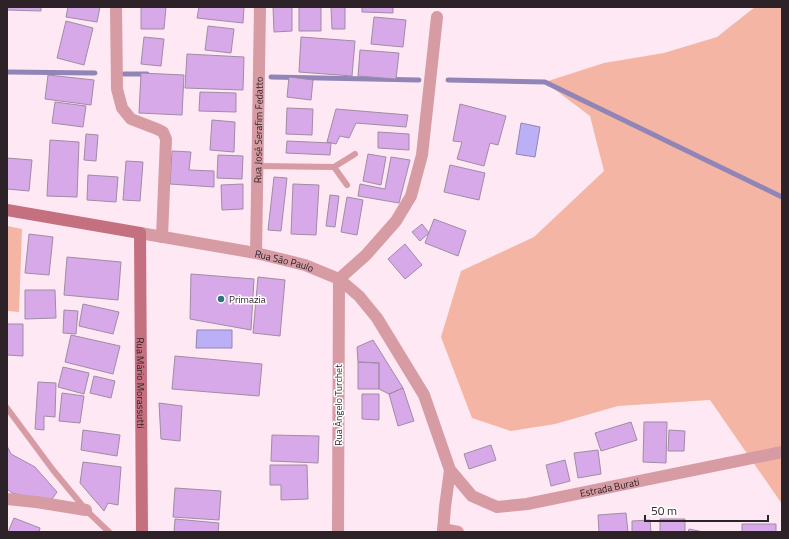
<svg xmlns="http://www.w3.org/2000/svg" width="789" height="539" viewBox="0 0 789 539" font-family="'Titillium Web',sans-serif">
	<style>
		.green { fill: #f4b5a4 }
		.water { fill: #bbaff6; stroke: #9185b8 }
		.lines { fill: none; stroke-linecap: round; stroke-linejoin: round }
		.stream { stroke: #9185b8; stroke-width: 5 }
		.building { fill: #d8a9e8; stroke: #9f8ca5 }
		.service { stroke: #d69ba3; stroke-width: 6 }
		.minor { stroke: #d69ba3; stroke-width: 12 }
		.tertiary { stroke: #d69ba3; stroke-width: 12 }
		.secondary { stroke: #c5707f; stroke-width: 12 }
		.poi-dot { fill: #2f7483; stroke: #fff; stroke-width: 1.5 }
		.labels { text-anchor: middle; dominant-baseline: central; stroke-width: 3; stroke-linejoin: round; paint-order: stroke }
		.street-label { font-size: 10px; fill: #2e2229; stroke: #fff }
		.poi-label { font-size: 10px; fill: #2e2229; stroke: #fff; text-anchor: start }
	</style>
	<rect width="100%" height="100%" fill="#fde8f3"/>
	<!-- green -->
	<path class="green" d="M755 7H782V504L710 400 618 406 555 424 511 431 472 418 441 337 461 271 534 237 604 171 590 116 545 82 604 63 664 53 717 37Z
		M7 226 22 229 19 312 7 311Z"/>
	<!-- water -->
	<path class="water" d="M521 123 540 127 535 157 516 154Z
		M197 330H232V348H196Z"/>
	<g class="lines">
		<!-- stream -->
		<path class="stream" d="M7 72 95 73
			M124 74H147
			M271 77 419 80
			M448 80 545 82 782 197"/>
	</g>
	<!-- building -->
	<path class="building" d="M7 7H41V11L7 10Z
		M68 7H100L97 22 66 17Z
		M141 7H166L164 29H141Z
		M199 7H244L243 23 197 18Z
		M273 7H292V31L274 32Z
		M299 7H321V31H299Z
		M331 7H345V29H332Z
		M362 7H393V13L362 12Z
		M374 17 406 20 403 47 371 44Z
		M66 21 93 28 84 65 57 58Z
		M208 26 234 29 231 53 205 50Z
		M144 37 164 39 161 66 141 64Z
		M301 37 355 41 352 76 299 72Z
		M360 50 399 53 396 79 358 76Z
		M187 54 244 57 243 90 185 88Z
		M141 73 184 75 182 115 139 113Z
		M48 75 94 80 91 105 45 99Z
		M289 77 313 80 311 100 287 97Z
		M200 92 236 93V112L199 111Z
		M55 102 86 106 83 127 52 123Z
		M460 104 506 116 498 145 490 143 484 166 457 159 462 142 453 141Z
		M287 108 313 109 312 135 286 134Z
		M336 109 408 115 406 127 356 123 349 138 340 136 336 144 327 142Z
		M212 120 235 122 234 152 210 150Z
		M378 132 409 134V150L378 148Z
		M86 134 98 135 96 161 84 160Z
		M50 140 79 142 77 197 47 196Z
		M287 141 331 143 330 155 286 153Z
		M172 151 191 152 189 170 214 171V187L170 184Z
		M368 154 386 157 381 185 363 181Z
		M218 155 243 156 242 179 217 178Z
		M391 157 410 160 399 203 358 196 360 184 385 189Z
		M7 158 32 160 29 191 7 189Z
		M126 161 143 162 140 201 123 200Z
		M450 165 485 173 479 200 444 192Z
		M88 175 118 177 116 202 87 200Z
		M274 177 287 178 281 231 268 230Z
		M243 184V209L222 210 221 185Z
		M293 184 319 185 316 235 291 234Z
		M330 195 339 196 335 227 326 226Z
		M347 197 363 200 357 235 341 232Z
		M434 219 466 231 458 256 425 243Z
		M422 224 429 233 420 241 412 232Z
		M29 234 53 237 49 275 25 273Z
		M405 244 422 265 405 279 388 259Z
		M67 257 121 262 118 300 64 295Z
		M191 274 254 279 251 330 190 319Z
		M258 277 285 280 280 336 253 333Z
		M25 290H55L56 318 25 319Z
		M83 304 119 312 113 334 79 326Z
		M64 310 78 311 76 334 63 333Z
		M7 324H23V356L7 355Z
		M71 335 120 346 113 374 65 362Z
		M373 340 403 388 389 394 379 389V363L358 362 357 347Z
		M175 356 262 364 259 396 172 389Z
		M358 362 379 363V389H358Z
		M63 367 89 373 84 394 58 387Z
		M94 376 115 381 111 398 90 393Z
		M38 382 56 383 55 417 44 416V430L35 429Z
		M403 388 414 421 398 426 389 394Z
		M62 393 84 396 80 423 59 421Z
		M362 394H379V420L362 419Z
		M159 403 182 406 180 441 161 439Z
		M631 422 637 440 601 451 595 433Z
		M644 422H667L666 463 643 462Z
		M83 430 120 435 117 456 81 450Z
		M669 430 685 431 684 451H668Z
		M272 435 319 436 318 463 271 461Z
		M491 445 496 460 469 469 464 454Z
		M7 446 11 454 35 467 57 492 50 502 12 493 7 489Z
		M598 450 601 474 578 478 574 453Z
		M565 460 570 481 551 486 546 465Z
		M83 462 121 467 118 505 108 503 104 511 80 483Z
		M270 465H307L308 499 281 500V485H270Z
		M175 488 221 491 219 520 173 517Z
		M626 513 628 532H599L598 515Z
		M14 518 40 528 39 532H8Z
		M175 519 219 523 218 532H174Z
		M660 519H685V532H660Z
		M650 520 651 532H632V521Z
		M742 524H776V532H742Z
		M689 529 703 532H688Z"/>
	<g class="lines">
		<!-- service -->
		<path class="service" d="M258 166 334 167 347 185
			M334 167 355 154
			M7 408 53 470 86 510 109 532"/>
		<!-- minor -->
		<g class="minor">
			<path d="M116 7 117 89 122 108 131 119 157 129 163 132 166 139 162 237"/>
			<path id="s1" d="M437 17 422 155 411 196 396 221 366 255 339 279 359 296 377 318 424 395 450 470 472 496 497 507 527 504 782 452"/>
			<path id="s2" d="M256 253 260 7"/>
			<path d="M7 499 36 502 86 510"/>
			<path d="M443 529 458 532"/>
			<path d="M443 532 445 507 450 470"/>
		</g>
		<!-- tertiary -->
		<path class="tertiary" id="s3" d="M140 233 256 253 305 265 339 279 338 532"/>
		<!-- secondary -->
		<path class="secondary" id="s4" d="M7 210 140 233 142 532"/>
	</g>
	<!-- markers -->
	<circle class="poi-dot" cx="221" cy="299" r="4"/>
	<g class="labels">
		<!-- street labels -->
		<g class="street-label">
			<text stroke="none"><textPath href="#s2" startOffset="123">Rua José Serafim Fedatto</textPath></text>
			<text stroke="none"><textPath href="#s3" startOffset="147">Rua São Paulo</textPath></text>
			<text stroke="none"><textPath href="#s4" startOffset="285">Rua Mário Morassutti</textPath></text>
			<text transform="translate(338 405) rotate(-90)">Rua Ângelo Turchet</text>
			<text stroke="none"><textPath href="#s1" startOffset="692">Estrada Burati</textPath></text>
		</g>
		<!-- poi labels -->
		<g class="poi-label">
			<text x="229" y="299">Primazia</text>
		</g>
	</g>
	<!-- border -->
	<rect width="789" height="539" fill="none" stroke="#2e2229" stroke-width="16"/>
	<!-- scale -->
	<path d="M645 515v6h123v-6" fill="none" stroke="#2e2229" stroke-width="2"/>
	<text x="651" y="515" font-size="12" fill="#2e2229" stroke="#ffffff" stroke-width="3" paint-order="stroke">50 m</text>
</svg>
